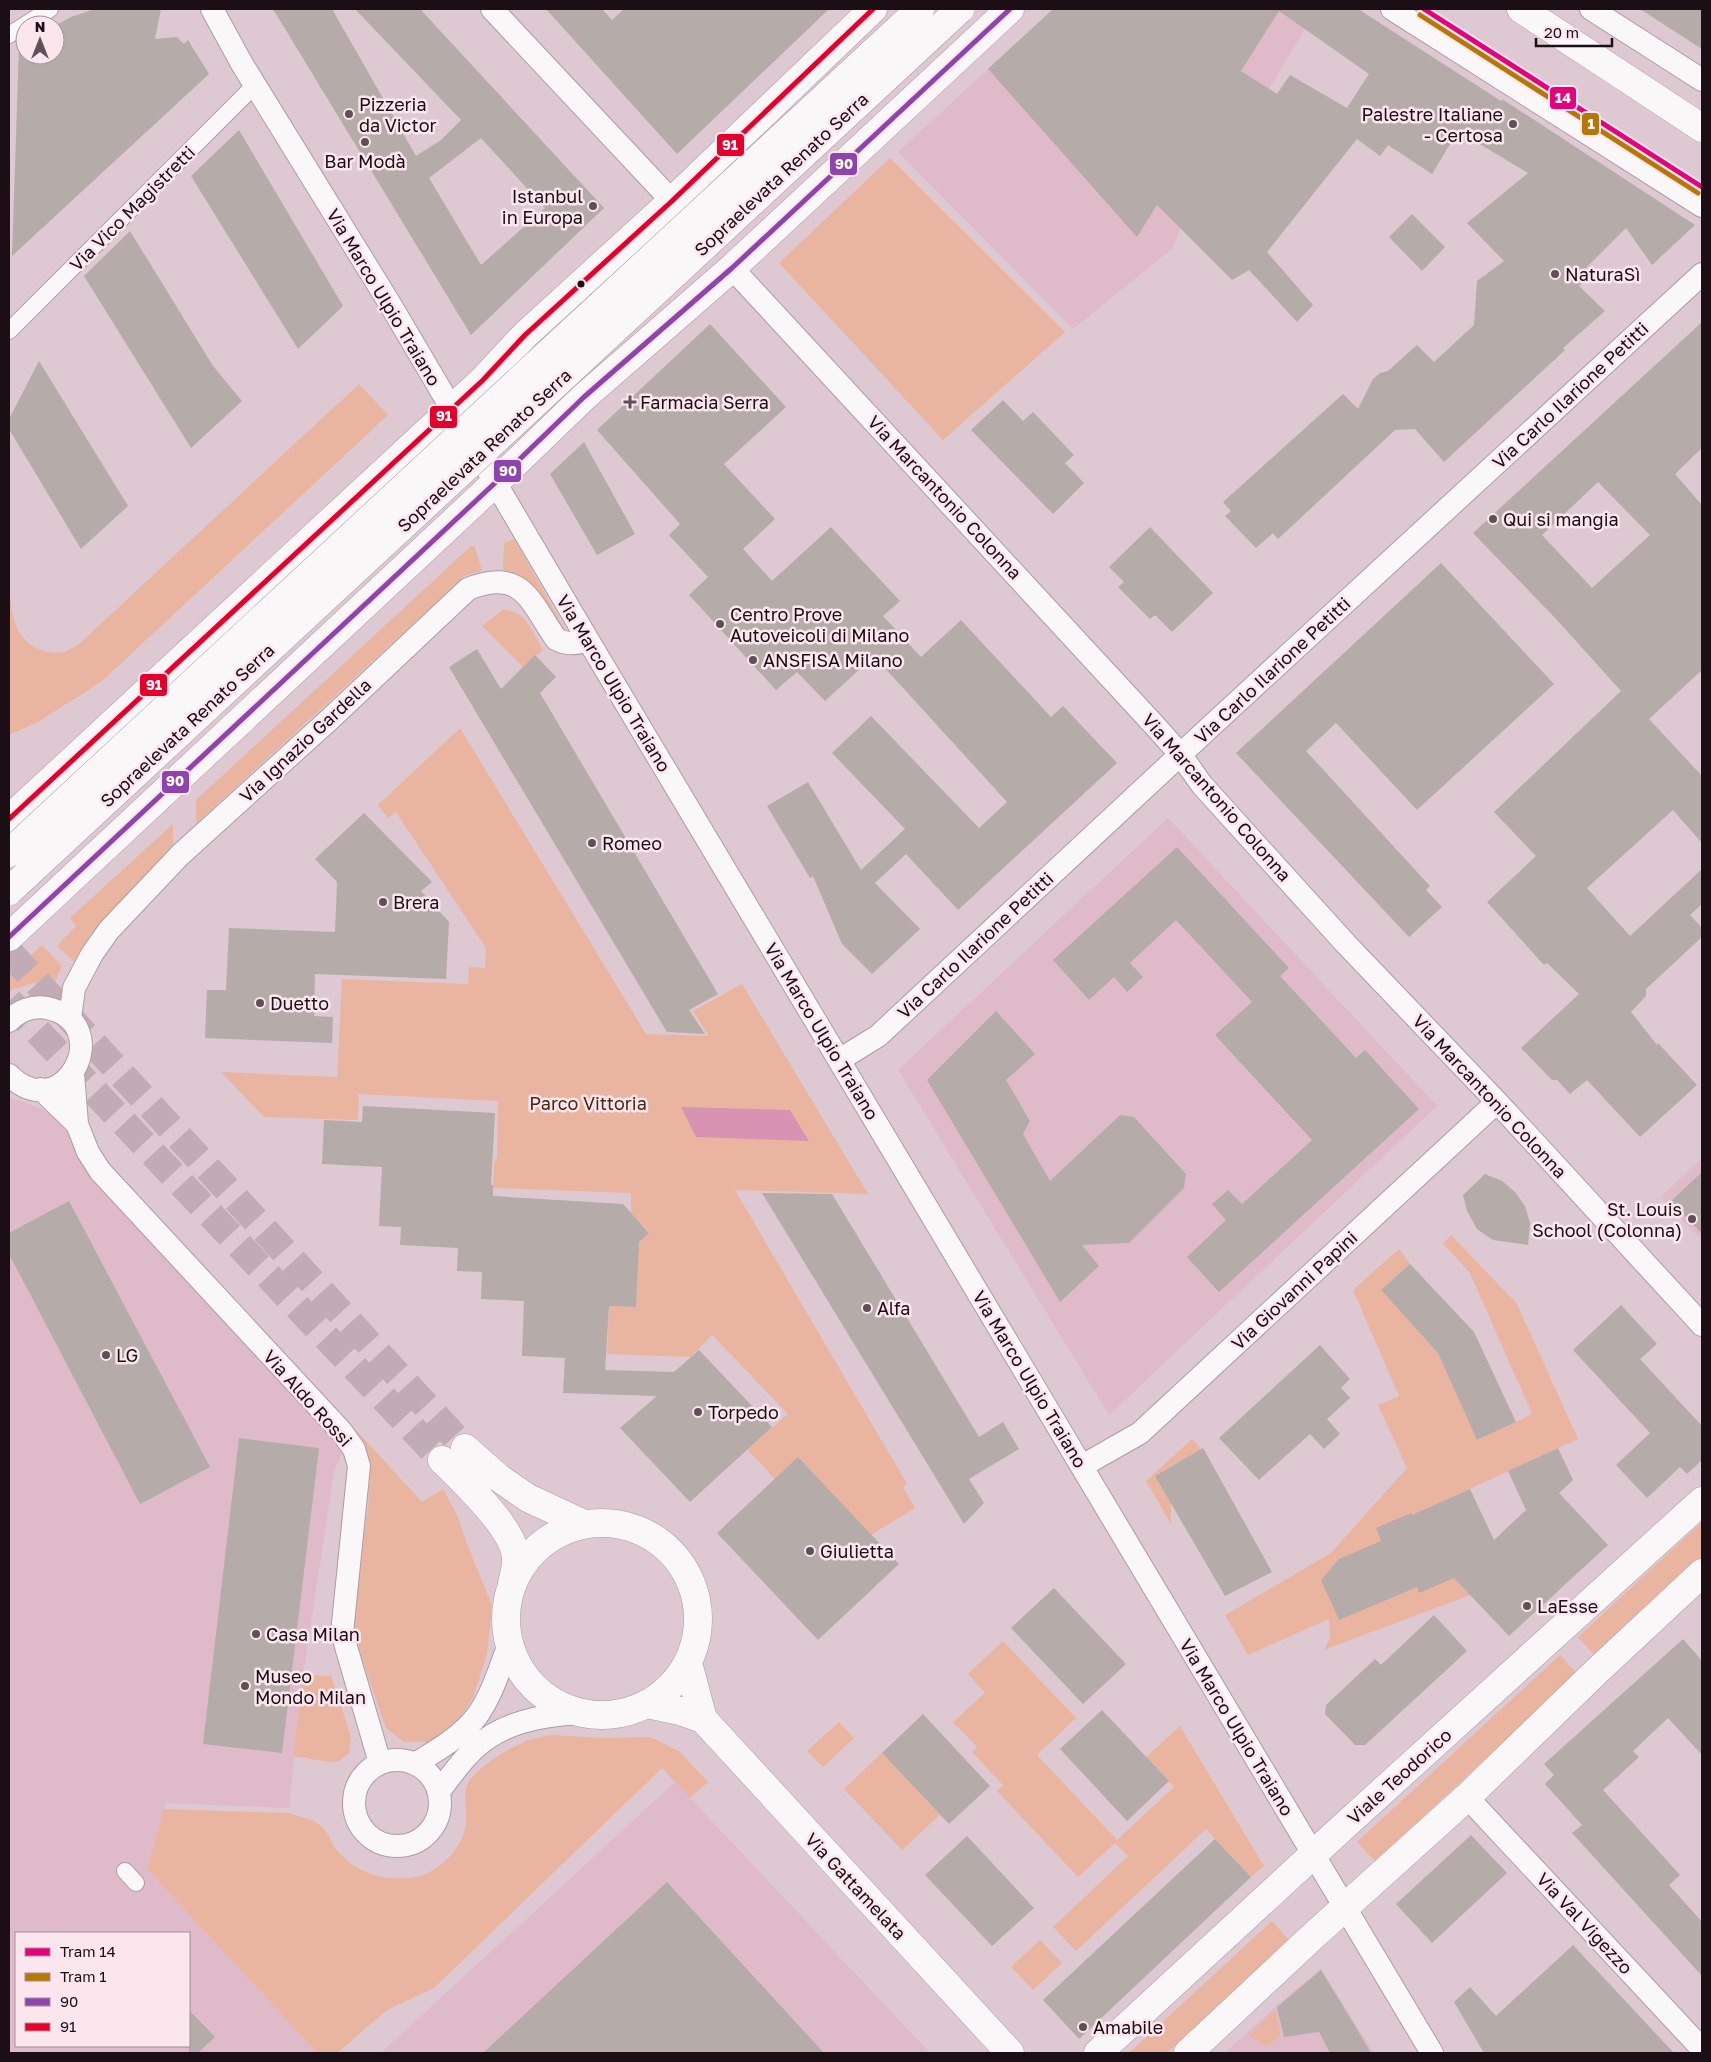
<svg xmlns="http://www.w3.org/2000/svg" width="1711" height="2062" viewBox="0 0 1711 2062" font-family="'Golos Text',sans-serif">
	<style>
		.built { fill: #dfbbca; fill-rule: evenodd }
		.green { fill: #eab5a0 }
		.water { fill: #d893b3 }
		.building { fill: #b5aba9; fill-rule: evenodd }
		.lines { fill: none; stroke-linecap: round; stroke-linejoin: round }
		.trunk-tunnel { stroke: #c1acb5; stroke-width: 28; stroke-dasharray: 28 14; stroke-linecap: butt }
		.pedestrian-casing { stroke: #ad9ca3; stroke-width: 18 }
		.minor-casing { stroke: #ad9ca3; stroke-width: 24 }
		.tertiary-casing { stroke: #ad9ca3; stroke-width: 29 }
		.secondary-casing { stroke: #ad9ca3; stroke-width: 29 }
		.primary-casing { stroke: #ad9ca3; stroke-width: 29 }
		.trunk-casing { stroke: #ad9ca3; stroke-width: 29 }
		.pedestrian { stroke: #faf7f8; stroke-width: 16 }
		.minor { stroke: #faf7f8; stroke-width: 22 }
		.tertiary { stroke: #faf7f8; stroke-width: 28 }
		.secondary { stroke: #faf7f8; stroke-width: 28 }
		.primary { stroke: #faf7f8; stroke-width: 28 }
		.trunk { stroke: #faf7f8; stroke-width: 28 }
		.trunk-bridge-casing { stroke: #ad9ca3; stroke-width: 29; stroke-linecap: butt }
		.trunk-bridge { stroke: #faf7f8; stroke-width: 28 }
		.bus-1-casing { stroke: #fbe6ee; stroke-width: 9 }
		.bus-2-casing { stroke: #fbe6ee; stroke-width: 9 }
		.bus-1 { stroke: #8e44ad; stroke-width: 5 }
		.bus-2 { stroke: #e4002b; stroke-width: 5 }
		.tram-1-casing { stroke: #fbe6ee; stroke-width: 9 }
		.tram-2-casing { stroke: #fbe6ee; stroke-width: 9 }
		.tram-1 { stroke: #e5007d; stroke-width: 5 }
		.tram-2 { stroke: #b57806; stroke-width: 5 }
		.poi-dot { fill: #5f4f56; stroke: #fbe6ee; stroke-width: 2 }
		.bus-dot { fill: #1b0e14; stroke: #fbe6ee; stroke-width: 2 }
		.labels { text-anchor: middle; dominant-baseline: central; stroke-width: 5; stroke-linejoin: round; paint-order: stroke }
		.poi-label { font-size: 18px; fill: #1b0e14; stroke: #fbe6ee; text-anchor: start }
		.street-label { font-size: 18px; fill: #1b0e14; stroke: #fbe6ee }
		.park-label { font-size: 18px; fill: #492711; stroke: #fbe6ee }
		.line-badge { stroke: #fbe6ee; stroke-width: 2 }
		.badge-label { font-size: 14px; text-anchor: middle; font-weight: bold; fill: #fff }
	</style>
	<rect width="100%" height="100%" fill="#dec8d1"/>
	<!-- built -->
	<path class="built" d="M1053 9H1317L1269 89 1180 228 1173 248 1073 329 898 152Z
		M1168 818 1437 1106 1109 1415 898 1070Z
		M9 1098 29 1104 50 1113 110 1166 354 1428 334 1472 303 1675 289 1808 166 1803 147 1869 317 2053H9ZM16 1933H189V2046H16Z
		M1702 1158V1241L1661 1197Z
		M675 1782 930 2053H381Z
		M1321 1969 1374 2053H1225L1276 2006Z"/>
	<!-- green -->
	<path class="green" d="M890 158 1065 332 943 440 779 263Z
		M359 384 388 415 101 682 38 722 9 735V591C11 602 12 615 16 626 23 644 44 656 64 652 68 651 73 647 78 645Z
		M514 539 565 629 560 631C545 607 534 575 503 570L504 543Z
		M471 546 475 547 482 571 466 575 196 824V800Z
		M503 610C526 609 533 633 543 650L523 667 482 626Z
		M460 728 646 1034 709 1036 693 1011 742 984 868 1194 735 1190 907 1484 903 1487 915 1508 871 1535 799 1458 775 1479 747 1449 788 1414 712 1335 691 1357 607 1354 609 1306 636 1307 613 1265 649 1232 631 1213V1193L493 1188 494 1164 497 1157 498 1101 359 1094 358 1120 264 1117 221 1072 337 1077 342 979 468 984 469 967 485 968 486 948 396 812 388 818 378 805Z
		M173 824V845L89 936 75 963 57 946 76 926 70 918Z
		M42 945 62 966 54 984 33 983 9 991V976Z
		M1451 1235 1517 1304 1578 1439 1426 1509 1470 1595 1324 1650 1330 1638 1329 1619 1248 1655 1225 1615 1331 1553 1407 1468 1378 1405 1399 1396 1353 1290 1399 1249 1410 1264 1381 1290 1438 1353 1478 1440 1532 1414 1470 1273 1443 1243Z
		M354 1428 422 1502 443 1489 458 1517 467 1544 492 1605 487 1655 473 1698 457 1722 428 1742H404L386 1728 354 1636 353 1616 368 1507 371 1463Z
		M1192 1439 1201 1449 1155 1476 1171 1503V1524L1146 1481Z
		M1702 1522V1558L1595 1656 1578 1637Z
		M1003 1641 1076 1718 1037 1755 1117 1840 1174 1787 1146 1757 1180 1726 1264 1866 1251 1877 1206 1829 1076 1951 1053 1927 1128 1856 1115 1843 1078 1877 997 1791 1003 1785 972 1752 977 1747 953 1722 985 1693 968 1674Z
		M1560 1655 1577 1674 1375 1861 1357 1842Z
		M303 1675 331 1676 351 1737 349 1753 339 1761 330 1762 293 1756Z
		M839 1722 854 1738 823 1767 807 1751Z
		M552 1735 601 1738 650 1737 679 1751 708 1782 690 1798 662 1768 434 1988 387 2010 337 2053H317L147 1869 164 1809 289 1813C301 1817 315 1819 323 1828 328 1833 330 1840 333 1845 351 1870 378 1881 409 1878 436 1876 461 1851 466 1825 468 1812 462 1795 468 1783 478 1766 508 1749 526 1741 534 1738 543 1737 552 1735Z
		M882 1753 940 1815 902 1850 844 1789Z
		M1272 1921 1289 1940 1167 2053H1129Z
		M1040 1940 1062 1963 1033 1990 1011 1967Z
		M1275 2010 1280 2035 1267 2047 1249 2035Z"/>
	<!-- water -->
	<path class="water" d="M681 1107 790 1110 809 1141 696 1137Z"/>
	<!-- building -->
	<path class="building" d="M95 9H161L155 39 177 37 184 44 188 40 209 74 12 256 19 46 25 42V55H55V26L71 17Z
		M273 9H332L416 156 441 140 461 120 355 9H420L604 208 471 335ZM481 138 545 208 481 265 429 178Z
		M546 9H602L612 20 624 9H829L677 154Z
		M1053 9H1358L1501 101 1502 99 1695 225 1652 265 1626 228 1583 271 1588 278 1579 286 1605 311 1563 348 1565 350 1444 462 1415 429 1395 430 1278 539 1273 533 1256 548 1225 516 1231 511 1223 502 1343 394 1358 409 1373 379 1380 373 1388 371 1417 345 1434 362 1474 325 1477 281 1504 261 1467 223 1528 173 1458 131 1432 174 1388 145 1380 156 1357 139 1267 252 1313 305 1297 322 1249 270 1232 280 1157 205 1137 237 988 69ZM1279 11 1369 74 1347 108 1290 75 1277 94 1241 71Z
		M1640 9H1702V49Z
		M239 130 343 306 298 349 191 176Z
		M1412 214 1445 247 1422 271 1389 237Z
		M130 231 213 366 242 401 191 448 84 276Z
		M1702 322V448L1675 474 1702 505V670L1649 719 1702 776V843L1673 810 1587 888 1630 936 1702 869V904L1690 915 1702 928V937L1646 989V996L1631 1012 1657 1045 1658 1043 1697 1085 1640 1137 1587 1080 1570 1094 1557 1080H1552L1521 1048 1579 994 1547 963 1544 965 1487 902 1536 856 1494 812 1621 691 1558 621 1473 533ZM1598 482 1650 535 1592 588 1542 535Z
		M710 324 786 407 724 464 775 519 743 549 772 581 831 527 900 601 883 616 921 657 961 620 1051 717 1063 706 1117 763 958 910 906 854 875 883 920 929 872 974 842 944 813 876 810 878 767 806 808 782 861 870 905 829 832 753 871 716 979 828 1007 802 874 656 825 701 797 672 776 690 689 595 708 577 669 535 680 524 597 430Z
		M39 361 128 506 81 549 9 429V419Z
		M1003 400 1023 421 1033 412 1074 455 1065 463 1084 483 1053 514 971 430Z
		M584 442 635 534 597 555 550 474Z
		M1150 527 1213 593 1172 632 1155 615 1150 619 1118 587 1124 582 1109 567Z
		M1441 563 1554 684 1417 810 1336 723 1306 751 1430 886 1426 890 1442 907 1409 937 1236 753Z
		M477 649 501 689 535 655 556 677 540 693 718 994 689 1010 705 1034 667 1032 449 667Z
		M364 813 432 882 421 891 449 922 446 979 315 974 314 1016 333 1017 332 1043 205 1038 207 990H226L229 928 335 932 337 882 315 859Z
		M1177 847 1289 968 1280 976 1356 1058 1365 1050 1419 1109 1219 1292 1187 1257 1226 1220 1212 1204 1228 1190 1242 1204 1312 1140 1215 1035 1252 1002 1176 920 1130 963 1143 977 1127 992 1114 977 1089 1000 1053 960Z
		M996 1011 1035 1054 1006 1080 1030 1121 1023 1134 1050 1181 1120 1115 1134 1117 1186 1174 1184 1188 1129 1243 1082 1245 1099 1266 1060 1302 927 1080Z
		M363 1106 495 1113 491 1185H493V1196L623 1204 649 1233 639 1242 636 1307 609 1306 605 1370 674 1372 699 1350 772 1427 690 1502 620 1428 657 1396 563 1393 565 1358 522 1356 524 1301 481 1299 482 1272 457 1271 458 1248 400 1245 401 1227 379 1226 382 1167 322 1164 324 1120 362 1122Z
		M1702 1172V1234L1671 1201Z
		M1485 1174 1502 1181 1515 1192 1525 1206 1530 1223 1528 1245 1493 1240 1477 1229 1467 1211 1463 1195Z
		M762 1193 832 1194 979 1437 1003 1422 1019 1449 969 1479 984 1503 964 1524Z
		M69 1201 210 1467 140 1504 9 1254V1233Z
		M1410 1264 1474 1332 1516 1422 1477 1440 1438 1353 1381 1290Z
		M1621 1305 1657 1344 1640 1359 1702 1426V1460L1687 1474 1680 1467 1647 1498 1616 1465 1650 1433 1573 1350Z
		M1320 1345 1350 1379 1341 1388 1350 1398 1327 1419 1340 1434 1324 1449 1310 1434 1259 1480 1219 1438Z
		M239 1438 319 1448 282 1753 203 1744Z
		M1203 1448 1272 1572 1225 1596 1155 1476Z
		M1558 1448 1573 1480 1559 1493 1608 1545 1509 1636 1454 1578 1419 1593 1417 1587 1339 1620 1321 1580 1339 1559 1381 1541 1376 1528 1411 1513 1412 1515 1470 1489 1494 1540 1526 1510 1508 1471Z
		M798 1457 899 1564 818 1640 717 1533Z
		M1054 1588 1126 1664 1083 1704 1011 1628Z
		M1434 1615 1467 1651 1365 1745H1355L1325 1714 1326 1705 1375 1659 1381 1665Z
		M1683 1639 1702 1661V1755L1668 1718 1633 1751 1639 1757 1603 1790 1680 1875 1669 1885 1702 1922V1976L1572 1833 1582 1825 1545 1784 1554 1775 1544 1764Z
		M1102 1710 1169 1781 1127 1821 1060 1749Z
		M923 1714 990 1786 949 1824 882 1753Z
		M1471 1835 1507 1873 1432 1943 1396 1904Z
		M967 1836 1034 1908 992 1946 925 1875Z
		M1215 1839 1251 1877 1079 2039 1043 2000Z
		M667 1882 824 2053H483Z
		M1573 1945 1674 2053H1484L1454 2002 1470 1987 1496 2016Z
		M1321 1970 1355 2026 1371 2053H1330L1319 2032 1284 2037 1277 2007Z
		M189 2010 215 2037 198 2053H189Z"/>
	<g class="lines">
		<!-- trunk-tunnel -->
		<path class="trunk-tunnel" d="M9 952 465 1448
			M9 1001 442 1460"/>
		<!-- pedestrian casing -->
		<g class="pedestrian-casing">
			<path id="pedestrian" d="M9 35 50 9
				M9 331 255 85
				M125 1871 136 1883"/>
		</g>
		<!-- minor casing -->
		<g class="minor-casing">
			<path id="minor" d="M212 9 242 64 390 304 588 640 1432 2053
				M492 9 672 201
				M1392 9 1702 206
				M1591 9 1702 80
				M732 268 1156 727 1180 754 1202 785 1346 944 1497 1102 1702 1325
				M70 1019 74 988 92 954 109 930 180 855 330 719 468 589C522 567 530 601 556 639 567 645 576 644 588 640
				M9 1021C18 1011 33 1005 47 1008 118 1023 64 1129 9 1075
				M839 1060 878 1036 1210 727 1702 274
				M73 1074 77 1124 88 1152 100 1171 341 1431 354 1449 359 1466 342 1633 380 1763
				M41 1089 77 1124
				M1082 1466 1140 1433 1497 1102
				M354 1803a43 43 0 1 1 86 0a43 43 0 1 1-86 0Z
				M415 1764C437 1750 461 1737 477 1716 492 1695 500 1668 509 1644
				M439 1791C450 1778 460 1762 473 1750 501 1722 543 1715 580 1713
				M1467 1797 1702 2049"/>
		</g>
		<!-- tertiary casing -->
		<g class="tertiary-casing">
			<path id="tertiary" d="M506 1619a96 96 0 1 1 192 0a96 96 0 1 1-192 0Z
				M688 1663 703 1719
				M647 1704 680 1711 703 1719 1010 2053
				M1098 2053 1343 1827 1702 1501
				M1188 2053 1312 1937 1467 1797 1597 1671 1702 1573"/>
		</g>
		<!-- secondary casing -->
		<g class="secondary-casing">
			<path id="secondary" d="M1521 9 1702 128"/>
		</g>
		<!-- primary casing -->
		<g class="primary-casing">
			<path id="primary" d="M9 819 427 432 483 380 525 335 672 201 873 9
				M9 937 496 482 584 397 732 268 1010 9"/>
		</g>
		<!-- trunk casing -->
		<g class="trunk-casing">
			<path id="trunk" d="M465 1448 499 1478 528 1498 584 1524
				M442 1460C462 1480 515 1529 516 1558 517 1566 513 1576 512 1585"/>
		</g>
		<!-- pedestrian -->
		<use href="#pedestrian" class="pedestrian"/>
		<!-- minor -->
		<use href="#minor" class="minor"/>
		<!-- tertiary -->
		<use href="#tertiary" class="tertiary"/>
		<!-- secondary -->
		<use href="#secondary" class="secondary"/>
		<!-- primary -->
		<use href="#primary" class="primary"/>
		<!-- trunk -->
		<use href="#trunk" class="trunk"/>
		<!-- trunk-bridge casing -->
		<g class="trunk-bridge-casing">
			<path id="trunk-bridge" d="M9 853 920 9
				M9 891 960 9"/>
		</g>
		<!-- trunk-bridge -->
		<use href="#trunk-bridge" class="trunk-bridge"/>
		<!-- bus-1 casing -->
		<g class="bus-1-casing">
			<path id="bus-1" d="M9 937 496 482 584 397 732 268 1010 9"/>
		</g>
		<!-- bus-2 casing -->
		<g class="bus-2-casing">
			<path id="bus-2" d="M9 819 483 380 525 335 672 201 873 9"/>
		</g>
		<!-- bus-1 -->
		<use href="#bus-1" class="bus-1"/>
		<!-- bus-2 -->
		<use href="#bus-2" class="bus-2"/>
		<!-- tram-1 casing -->
		<g class="tram-1-casing">
			<path id="tram-1" d="M1424 9 1702 187"/>
		</g>
		<!-- tram-2 casing -->
		<g class="tram-2-casing">
			<path id="tram-2" d="M1420 15 1698 193"/>
		</g>
		<!-- tram-1 -->
		<use href="#tram-1" class="tram-1"/>
		<!-- tram-2 -->
		<use href="#tram-2" class="tram-2"/>
	</g>
	<!-- markers -->
	<g class="poi-dot">
		<circle cx="349" cy="114" r="5"/>
		<circle cx="1513" cy="124" r="5"/>
		<circle cx="365" cy="142" r="5"/>
		<circle cx="593" cy="206" r="5"/>
		<circle cx="1555" cy="274" r="5"/>
		<path d="M627.5 394.5h5v5h5v5h-5v5h-5v-5h-5v-5h5z"/>
		<circle cx="1493" cy="519" r="5"/>
		<circle cx="720" cy="624" r="5"/>
		<circle cx="753" cy="660" r="5"/>
		<circle cx="592" cy="843" r="5"/>
		<circle cx="383" cy="902" r="5"/>
		<circle cx="260" cy="1003" r="5"/>
		<circle cx="1692" cy="1219" r="5"/>
		<circle cx="867" cy="1308" r="5"/>
		<circle cx="106" cy="1355" r="5"/>
		<circle cx="698" cy="1412" r="5"/>
		<circle cx="810" cy="1551" r="5"/>
		<circle cx="1527" cy="1606" r="5"/>
		<circle cx="256" cy="1634" r="5"/>
		<circle cx="245" cy="1686" r="5"/>
		<circle cx="1083" cy="2027" r="5"/>
	</g>
	<circle class="bus-dot" cx="581" cy="284" r="4.5"/>
	<g class="labels">
		<!-- poi labels -->
		<g class="poi-label">
			<text x="359" y="104">Pizzeria<tspan x="359" dy="21">da Victor</tspan></text>
			<text x="1503" y="114" text-anchor="end">Palestre Italiane<tspan x="1503" dy="21">- Certosa</tspan></text>
			<text x="365" y="161" text-anchor="middle">Bar Modà</text>
			<text x="583" y="196" text-anchor="end">Istanbul<tspan x="583" dy="21">in Europa</tspan></text>
			<text x="1565" y="274">NaturaSì</text>
			<text x="640" y="402">Farmacia Serra</text>
			<text x="1503" y="519">Qui si mangia</text>
			<text x="730" y="614">Centro Prove<tspan x="730" dy="21">Autoveicoli di Milano</tspan></text>
			<text x="763" y="660">ANSFISA Milano</text>
			<text x="602" y="843">Romeo</text>
			<text x="393" y="902">Brera</text>
			<text x="270" y="1003">Duetto</text>
			<text x="1682" y="1209" text-anchor="end">St. Louis<tspan x="1682" dy="21">School (Colonna)</tspan></text>
			<text x="877" y="1308">Alfa</text>
			<text x="116" y="1355">LG</text>
			<text x="708" y="1412">Torpedo</text>
			<text x="820" y="1551">Giulietta</text>
			<text x="1537" y="1606">LaEsse</text>
			<text x="266" y="1634">Casa Milan</text>
			<text x="255" y="1676">Museo<tspan x="255" dy="21">Mondo Milan</tspan></text>
			<text x="1093" y="2027">Amabile</text>
		</g>
		<!-- street labels -->
		<g class="street-label">
			<text transform="translate(781 174) rotate(-43)">Sopraelevata Renato Serra</text>
			<text transform="translate(132 208) rotate(-45)">Via Vico Magistretti</text>
			<text transform="translate(384 297) rotate(59)">Via Marco Ulpio Traiano</text>
			<text transform="translate(1570 395) rotate(-43)">Via Carlo Ilarione Petitti</text>
			<text transform="translate(484 450) rotate(-43)">Sopraelevata Renato Serra</text>
			<text transform="translate(945 497) rotate(47)">Via Marcantonio Colonna</text>
			<text transform="translate(1272 670) rotate(-43)">Via Carlo Ilarione Petitti</text>
			<text transform="translate(614 683) rotate(59)">Via Marco Ulpio Traiano</text>
			<text transform="translate(187 725) rotate(-43)">Sopraelevata Renato Serra</text>
			<text transform="translate(305 740) rotate(-43)">Via Ignazio Gardella</text>
			<text transform="translate(1217 797) rotate(49)">Via Marcantonio Colonna</text>
			<text transform="translate(975 945) rotate(-43)">Via Carlo Ilarione Petitti</text>
			<text transform="translate(822 1031) rotate(59)">Via Marco Ulpio Traiano</text>
			<text transform="translate(1490 1096) rotate(47)">Via Marcantonio Colonna</text>
			<text transform="translate(1294 1290) rotate(-43)">Via Giovanni Papini</text>
			<text transform="translate(1030 1379) rotate(59)">Via Marco Ulpio Traiano</text>
			<text transform="translate(308 1398) rotate(48)">Via Aldo Rossi</text>
			<text transform="translate(1237 1727) rotate(59)">Via Marco Ulpio Traiano</text>
			<text transform="translate(1399 1776) rotate(-42)">Viale Teodorico</text>
			<text transform="translate(856 1886) rotate(47)">Via Gattamelata</text>
			<text transform="translate(1585 1923) rotate(47)">Via Val Vigezzo</text>
		</g>
		<!-- park labels -->
		<g class="park-label">
			<text x="588" y="1103">Parco Vittoria</text>
		</g>
	</g>
	<g class="line-badge">
		<rect x="1549" y="86" width="28" height="24" rx="5" fill="#e5007d"/>
		<rect x="1581" y="112" width="19" height="24" rx="5" fill="#b57806"/>
		<rect x="716" y="133" width="29" height="24" rx="5" fill="#e4002b"/>
		<rect x="829" y="152" width="29" height="24" rx="5" fill="#8e44ad"/>
		<rect x="429" y="405" width="29" height="24" rx="5" fill="#e4002b"/>
		<rect x="493" y="459" width="29" height="24" rx="5" fill="#8e44ad"/>
		<rect x="139" y="673" width="29" height="24" rx="5" fill="#e4002b"/>
		<rect x="161" y="770" width="29" height="24" rx="5" fill="#8e44ad"/>
	</g>
	<g class="badge-label">
		<text x="1563" y="103">14</text>
		<text x="1591" y="129">1</text>
		<text x="730" y="150">91</text>
		<text x="844" y="169">90</text>
		<text x="444" y="421">91</text>
		<text x="508" y="476">90</text>
		<text x="154" y="690">91</text>
		<text x="175" y="786">90</text>
	</g>
	<!-- border -->
	<rect width="1711" height="2062" fill="none" stroke="#1b0e14" stroke-width="20"/>
	<!-- legend -->
	<rect x="15" y="1932" width="175" height="115" fill="#fbe6ee" stroke="#a19097"/>
	<rect x="25" y="1948" width="25" height="8" fill="#e5007d" stroke="#a19097"/>
	<text x="60" y="1957" font-size="15" fill="#1b0e14">Tram 14</text>
	<rect x="25" y="1973" width="25" height="8" fill="#b57806" stroke="#a19097"/>
	<text x="60" y="1982" font-size="15" fill="#1b0e14">Tram 1</text>
	<rect x="25" y="1998" width="25" height="8" fill="#8e44ad" stroke="#a19097"/>
	<text x="60" y="2007" font-size="15" fill="#1b0e14">90</text>
	<rect x="25" y="2023" width="25" height="8" fill="#e4002b" stroke="#a19097"/>
	<text x="60" y="2032" font-size="15" fill="#1b0e14">91</text>
	<!-- north arrow -->
	<g transform="translate(40 40)"><circle r="24" fill="#fbe6ee" stroke="#a19097"/>
	<path d="M0-4L9 19L0 12L-9 19Z" fill="#5f4f56"/>
	<text y="-8" font-size="14" font-weight="bold" text-anchor="middle" fill="#1b0e14">N</text>
	</g>
	<!-- scale -->
	<path d="M1536 38v8h76v-8" fill="none" stroke="#1b0e14" stroke-width="2.5"/>
	<text x="1544" y="38" font-size="15" fill="#1b0e14" stroke="#fbe6ee" stroke-width="4" paint-order="stroke">20 m</text>
</svg>
